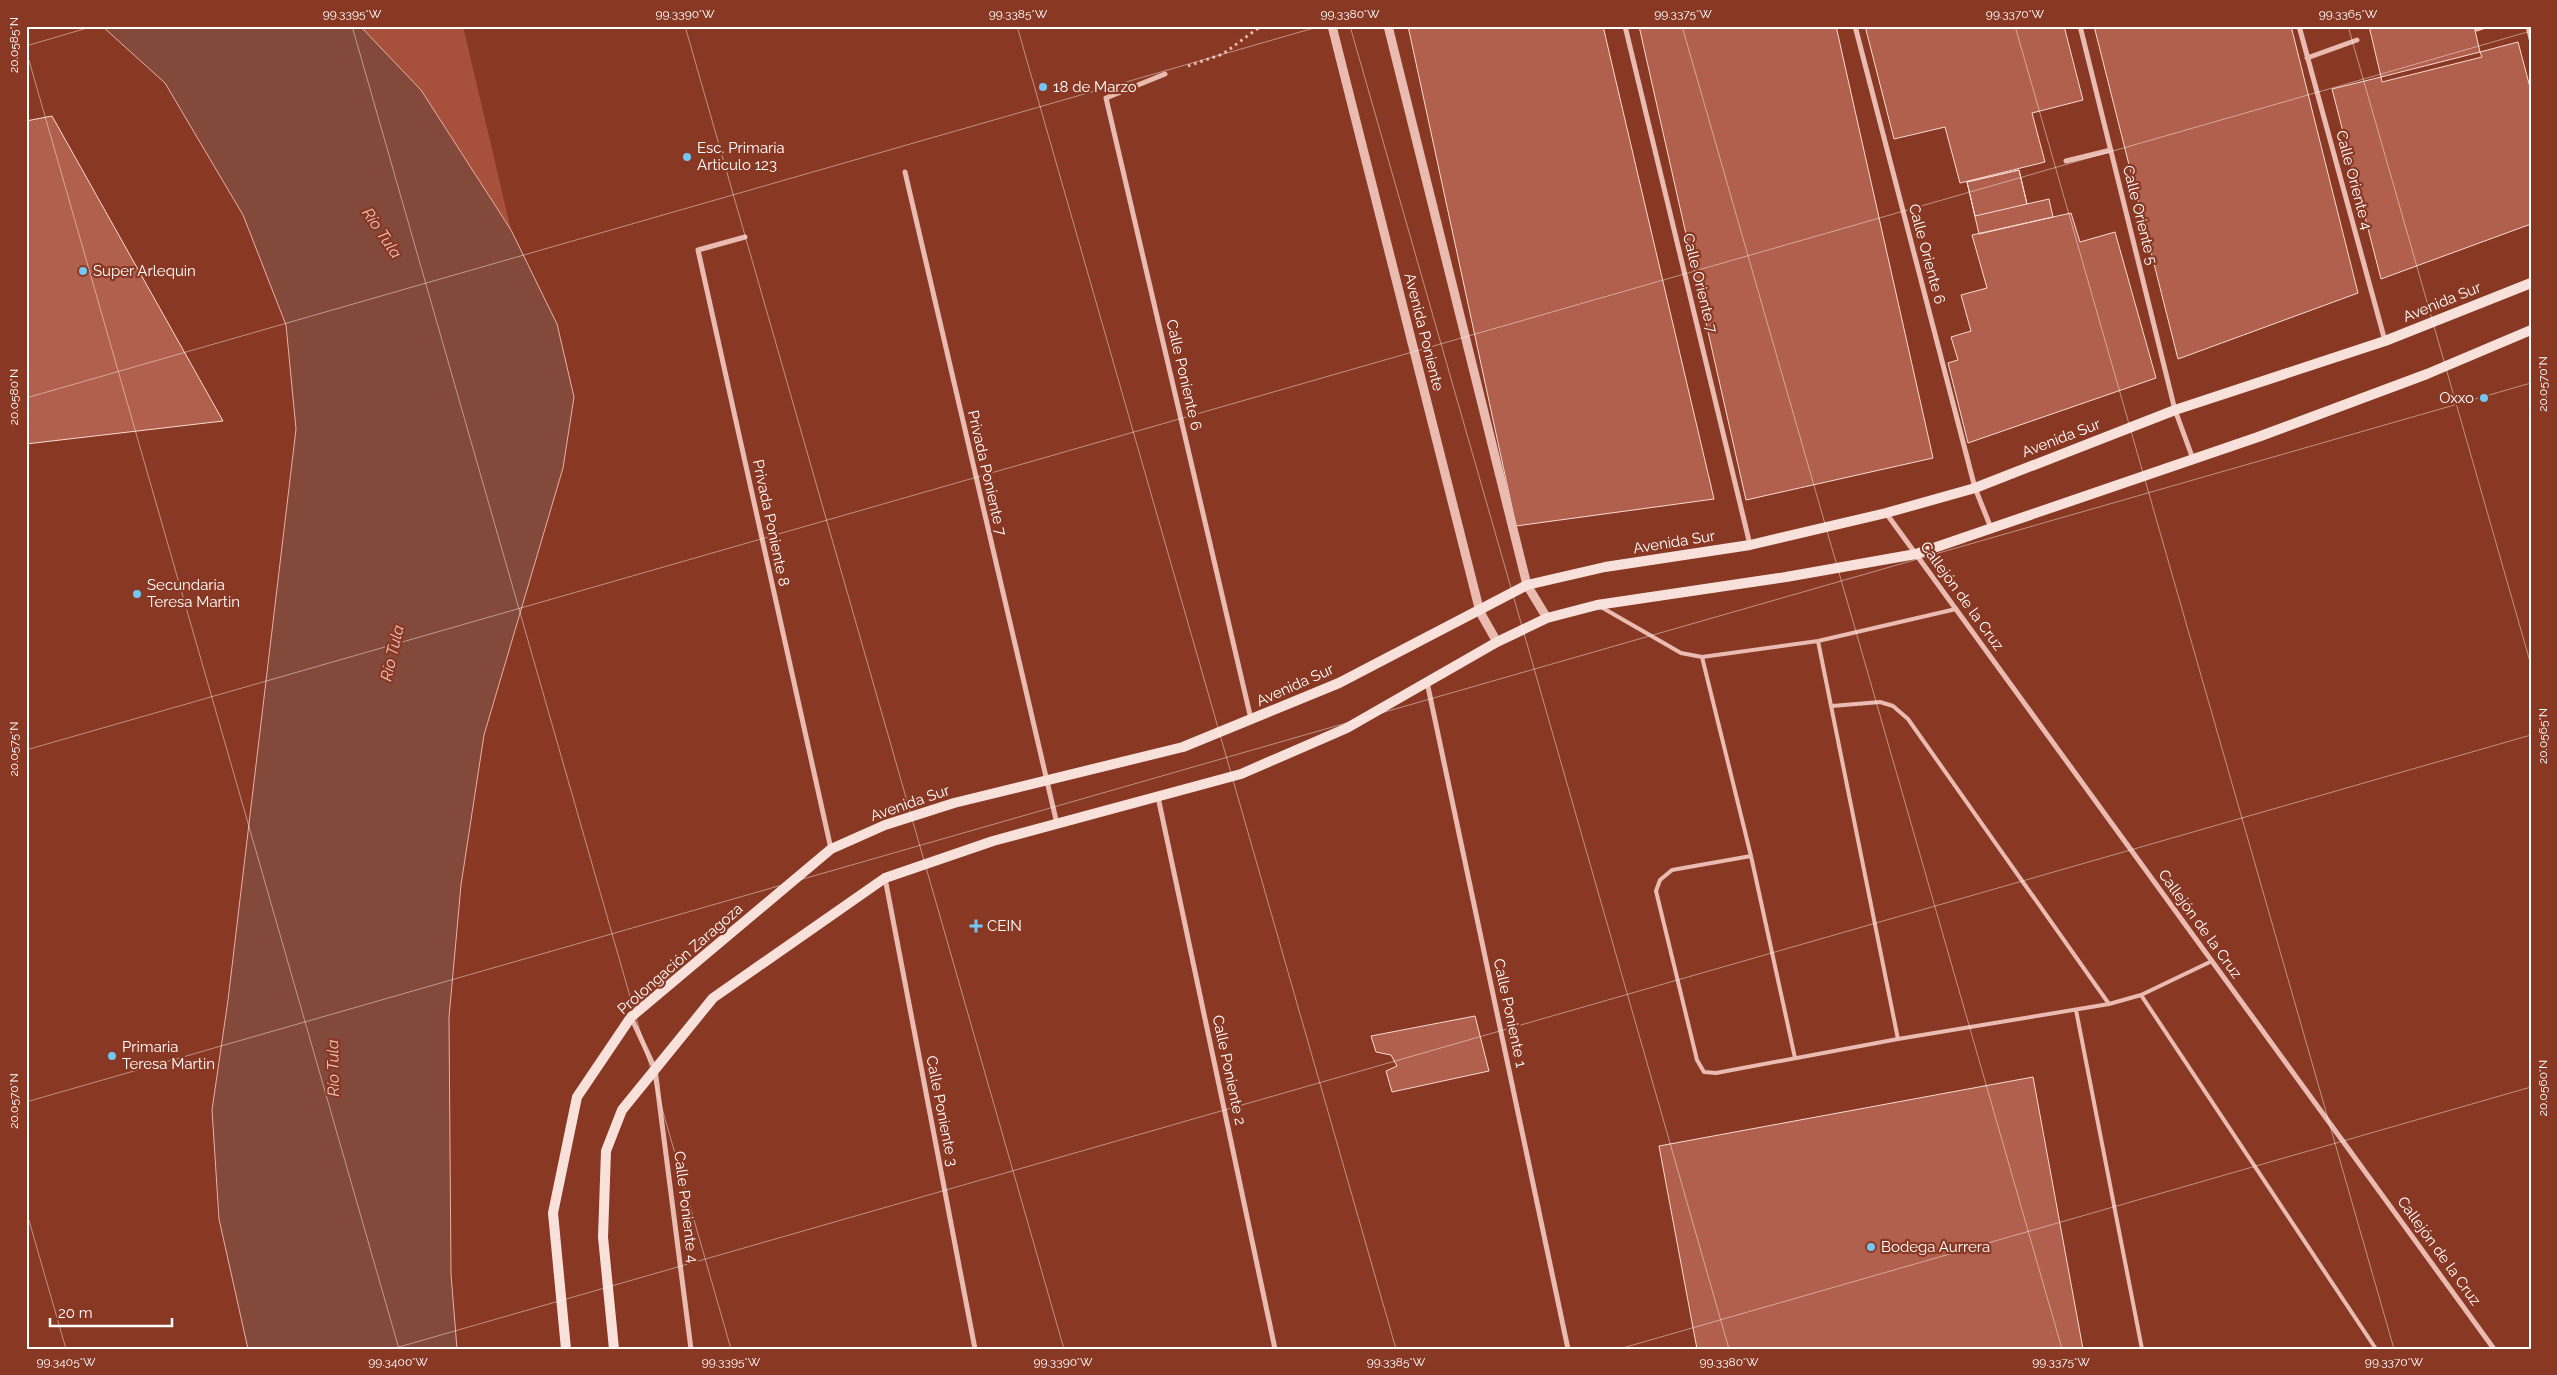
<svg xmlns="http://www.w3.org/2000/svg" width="2557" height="1375" viewBox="0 0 2557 1375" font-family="Raleway,sans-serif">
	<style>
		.green { fill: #a7503b }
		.water { fill: #83493a; stroke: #eab0a4 }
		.building { fill: #b0604c; stroke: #f7dbd4 }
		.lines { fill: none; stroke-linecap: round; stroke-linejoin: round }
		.path { stroke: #eabbb0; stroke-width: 3; stroke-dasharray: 2.5 4; stroke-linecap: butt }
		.service { stroke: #eabbb0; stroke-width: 4 }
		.minor { stroke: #eabbb0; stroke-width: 5 }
		.tertiary { stroke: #eabbb0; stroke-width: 9 }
		.secondary { stroke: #f8e1db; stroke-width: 10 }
		.ticks { fill: none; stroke: #fff; stroke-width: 1; stroke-opacity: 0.45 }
		.poi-dot { fill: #73c7f4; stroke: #893824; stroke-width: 2 }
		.labels { text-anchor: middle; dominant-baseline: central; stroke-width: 4.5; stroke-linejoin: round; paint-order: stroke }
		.poi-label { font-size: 15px; fill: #fff; stroke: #893824; text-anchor: start }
		.street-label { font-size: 15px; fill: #fff; stroke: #893824 }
		.water-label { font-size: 16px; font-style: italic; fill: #f1c5bc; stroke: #893824 }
		.neatline { fill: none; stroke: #fff; stroke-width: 2 }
		.ticks-label { font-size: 12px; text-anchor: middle; fill: #fff }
	</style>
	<rect width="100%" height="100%" fill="#893824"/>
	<!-- green -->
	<path class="green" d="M360 26H463L511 230 421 90Z"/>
	<!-- water -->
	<path class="water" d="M102 26H360L421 90 511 230 557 324 574 397 563 468 484 735 461 885 449 1017 451 1274 457 1349H248L219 1219 212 1110 228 1000 296 429 286 325 243 215 165 83Z"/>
	<!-- building -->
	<path class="building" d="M1408 26H1603L1714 499 1516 526Z
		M1639 26H1836L1933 458 1746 500Z
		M1865 26H2064L2083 100 2032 113 2045 162 1960 183 1945 127 1894 139Z
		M2094 26H2291L2358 293 2178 359Z
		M2369 26H2474L2480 52 2381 77Z
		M2518 42 2531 91V224L2381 279 2332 89 2381 77 2382 82 2482 57 2480 52Z
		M52 116 223 421 26 444V121Z
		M2019 170 2027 204 2049 199 2053 217 1979 234 1967 182Z
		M2019 170 2027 204 1975 216 1967 182Z
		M2071 213 2080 242 2115 232 2156 378 1968 443 1948 363 1958 360 1951 337 1971 331 1961 295 1987 288 1972 235Z
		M1475 1016 1489 1071 1392 1092 1386 1071 1397 1066 1391 1055 1376 1052 1371 1036Z
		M2033 1077 2083 1349H1697L1659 1146Z"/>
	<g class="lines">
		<!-- path -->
		<path class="path" d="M1188 66 1223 54 1261 26"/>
		<!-- service -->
		<path class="service" d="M1601 607 1681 653 1702 657 1818 641 1956 609
			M1818 641 1898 1039 2109 1004 2141 995
			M1702 657 1751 856
			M1832 706 1880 702 1893 706 1908 719 2109 1004
			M2212 961 2141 995 2376 1349
			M2076 1010 2142 1349
			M1795 1058 1751 856 1672 870 1660 880 1656 891 1697 1060 1704 1072 1716 1073 1898 1039"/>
		<!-- minor -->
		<path class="minor" d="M1625 26 1750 545
			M1855 26 1975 488 1991 528
			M2080 26 2175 410 2193 459
			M2299 26 2385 341
			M2528 26 2531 39
			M2477 29 2486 26
			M2307 58 2357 40
			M1165 74 1106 98 1251 719
			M2066 161 2111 150
			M905 172 1057 824
			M745 237 698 250 831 849
			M1886 513 2494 1349
			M1427 682 1568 1349
			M1158 797 1275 1349
			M885 878 975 1349
			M631 1017 655 1069 691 1349"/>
		<!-- tertiary -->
		<path class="tertiary" d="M1332 26 1480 612 1497 642
			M1388 26 1527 585 1547 618"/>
		<!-- secondary -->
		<path class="secondary" d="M566 1349 553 1213 577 1097 631 1017 831 849 885 825 954 803 1183 747 1339 683 1527 585 1605 567 1750 545 1886 513 1975 488 2175 410 2385 341 2531 283
			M614 1349 603 1237 606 1151 622 1110 713 998 885 878 993 841 1241 774 1347 728 1497 642 1547 618 1597 605 1786 577 1916 554 2258 437 2427 374 2531 330"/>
	</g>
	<!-- ticks -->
	<path class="ticks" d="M352 26 731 1349M685 26 1064 1349M1017 26 1396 1349M1350 26 1729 1349M1682 26 2062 1349M2015 26 2394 1349M2348 26 2531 665M26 46 94 26M26 50 399 1349M26 398 1321 26M26 750 2531 31M26 1102 2531 383M26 1210 66 1349M392 1349 2531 735M1619 1349 2531 1087"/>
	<!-- markers -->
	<g class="poi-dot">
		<circle cx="1043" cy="87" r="5"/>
		<circle cx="687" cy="157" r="5"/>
		<circle cx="83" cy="271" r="5"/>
		<circle cx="2484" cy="398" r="5"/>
		<circle cx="137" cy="594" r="5"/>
		<path d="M973.5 918.5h5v5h5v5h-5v5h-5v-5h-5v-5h5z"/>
		<circle cx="112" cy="1056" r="5"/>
		<circle cx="1871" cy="1247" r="5"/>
	</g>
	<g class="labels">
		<!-- poi labels -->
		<g class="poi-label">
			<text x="1053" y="87">18 de Marzo</text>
			<text x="697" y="148">Esc. Primaria<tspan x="697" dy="17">Articulo 123</tspan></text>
			<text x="93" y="271">Super Arlequin</text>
			<text x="2474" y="398" text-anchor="end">Oxxo</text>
			<text x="147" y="585">Secundaria<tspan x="147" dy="17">Teresa Martin</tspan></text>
			<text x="987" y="926">CEIN</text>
			<text x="122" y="1047">Primaria<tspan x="122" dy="17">Teresa Martin</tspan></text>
			<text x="1881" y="1247">Bodega Aurrera</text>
		</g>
		<!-- street labels -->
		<g class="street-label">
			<text transform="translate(2354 180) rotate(75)">Calle Oriente 4</text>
			<text transform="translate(2140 215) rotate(76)">Calle Oriente 5</text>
			<text transform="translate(1927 254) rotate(75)">Calle Oriente 6</text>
			<text transform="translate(1700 283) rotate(76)">Calle Oriente 7</text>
			<text transform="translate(2442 302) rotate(-22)">Avenida Sur</text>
			<text transform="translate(1424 332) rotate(76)">Avenida Poniente</text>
			<text transform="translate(1184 375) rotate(77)">Calle Poniente 6</text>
			<text transform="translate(2061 438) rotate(-21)">Avenida Sur</text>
			<text transform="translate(987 473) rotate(77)">Privada Poniente 7</text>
			<text transform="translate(771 523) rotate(78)">Privada Poniente 8</text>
			<text transform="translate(1674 542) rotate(-9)">Avenida Sur</text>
			<text transform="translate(1962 596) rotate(54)">Callejón de la Cruz</text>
			<text transform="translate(1295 685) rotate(-24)">Avenida Sur</text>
			<text transform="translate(910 803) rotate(-19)">Avenida Sur</text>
			<text transform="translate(2200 924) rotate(54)">Callejón de la Cruz</text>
			<text transform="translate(680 959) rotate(-41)">Prolongación Zaragoza</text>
			<text transform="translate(1510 1013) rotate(78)">Calle Poniente 1</text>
			<text transform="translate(1229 1070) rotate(78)">Calle Poniente 2</text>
			<text transform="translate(942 1111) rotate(79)">Calle Poniente 3</text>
			<text transform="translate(686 1207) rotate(83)">Calle Poniente 4</text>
			<text transform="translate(2439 1251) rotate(54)">Callejón de la Cruz</text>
		</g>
		<!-- water labels -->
		<g class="water-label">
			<text transform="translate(382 233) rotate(56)">Río Tula</text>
			<text transform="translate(392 653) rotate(-77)">Río Tula</text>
			<text transform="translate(333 1068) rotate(-91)">Río Tula</text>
		</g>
	</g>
	<!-- border -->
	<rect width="2557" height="1375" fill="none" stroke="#893824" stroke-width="55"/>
	<!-- scale -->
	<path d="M50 1318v8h122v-8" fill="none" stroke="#ffffff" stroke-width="2.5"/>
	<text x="58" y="1318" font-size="15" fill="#ffffff" stroke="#893824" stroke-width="4" paint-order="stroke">20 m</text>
	<rect x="28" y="28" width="2502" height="1320" class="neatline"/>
	<g class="ticks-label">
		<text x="352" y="18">99.3395°W</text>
		<text x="685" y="18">99.3390°W</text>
		<text x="1018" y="18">99.3385°W</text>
		<text x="1350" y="18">99.3380°W</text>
		<text x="1683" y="18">99.3375°W</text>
		<text x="2015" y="18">99.3370°W</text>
		<text x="2348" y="18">99.3365°W</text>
		<text transform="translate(14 45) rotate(-90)" y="4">20.0585°N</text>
		<text transform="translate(2543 384) rotate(-90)" y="4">20.0570°N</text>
		<text transform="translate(14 397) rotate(-90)" y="4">20.0580°N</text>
		<text transform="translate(2543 736) rotate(-90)" y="4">20.0565°N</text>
		<text transform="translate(14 749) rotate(-90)" y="4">20.0575°N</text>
		<text transform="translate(2543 1088) rotate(-90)" y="4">20.0560°N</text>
		<text transform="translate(14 1101) rotate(-90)" y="4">20.0570°N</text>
		<text x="66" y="1366">99.3405°W</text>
		<text x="398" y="1366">99.3400°W</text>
		<text x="731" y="1366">99.3395°W</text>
		<text x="1063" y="1366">99.3390°W</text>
		<text x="1396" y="1366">99.3385°W</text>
		<text x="1729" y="1366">99.3380°W</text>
		<text x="2061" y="1366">99.3375°W</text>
		<text x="2394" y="1366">99.3370°W</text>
	</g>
</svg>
